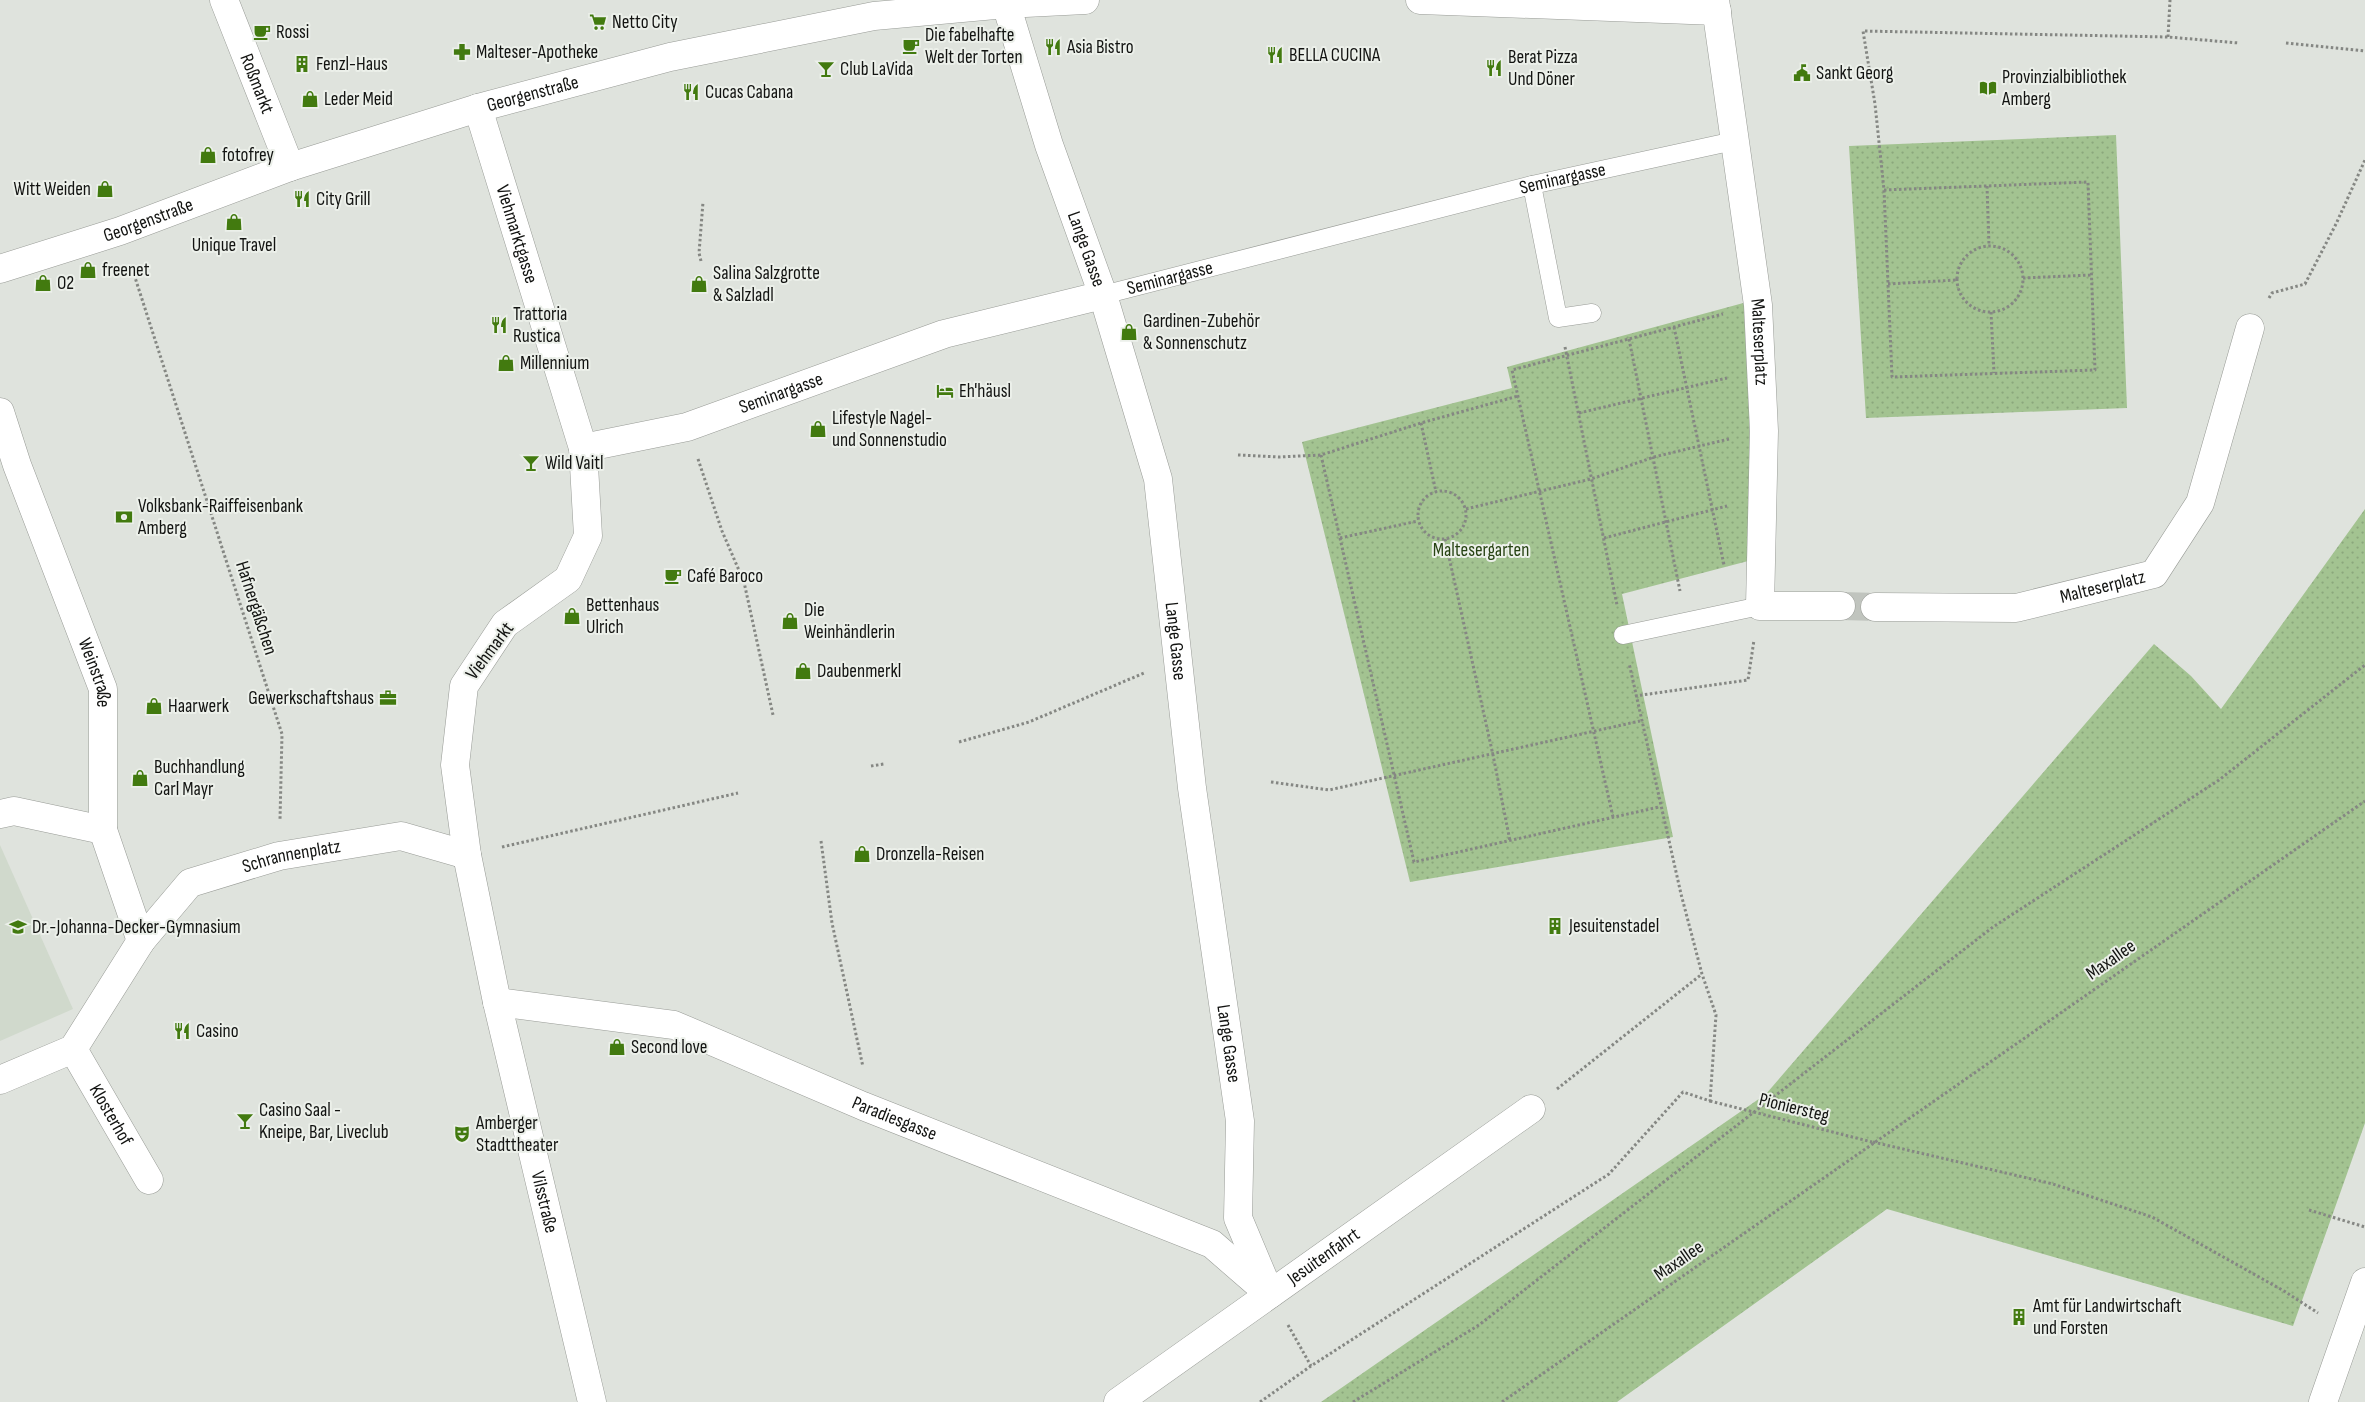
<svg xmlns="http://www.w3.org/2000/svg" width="2365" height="1402" viewBox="0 0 2365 1402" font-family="'Sofia Sans Condensed',sans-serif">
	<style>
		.built { fill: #d0d9cc }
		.green { fill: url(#green-dots) }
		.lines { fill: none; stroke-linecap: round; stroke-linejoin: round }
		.street-tunnel { stroke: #c0c4be; stroke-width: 28; stroke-dasharray: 28 14; stroke-linecap: butt }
		.lane-casing { stroke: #989b96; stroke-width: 19 }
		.street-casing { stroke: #989b96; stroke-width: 29 }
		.secondary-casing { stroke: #989b96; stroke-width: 29 }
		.path { stroke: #858783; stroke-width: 3; stroke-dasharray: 2.5 2.5; stroke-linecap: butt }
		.lane { stroke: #fff; stroke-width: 18 }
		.street { stroke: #fff; stroke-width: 28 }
		.secondary { stroke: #fff; stroke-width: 28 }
		.path-bridge { stroke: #858783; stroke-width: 3; stroke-dasharray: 2.5 2.5; stroke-linecap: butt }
		.labels { text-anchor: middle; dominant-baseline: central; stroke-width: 4; stroke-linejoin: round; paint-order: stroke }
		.poi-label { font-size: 19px; fill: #121311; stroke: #ecf0ea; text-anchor: start }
		.street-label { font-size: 19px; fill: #121311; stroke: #ecf0ea }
		.park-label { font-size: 19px; fill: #274313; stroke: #ecf0ea }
	</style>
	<defs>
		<pattern id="green-dots" width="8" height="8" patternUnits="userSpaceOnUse" patternTransform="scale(1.25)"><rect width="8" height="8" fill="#a3c391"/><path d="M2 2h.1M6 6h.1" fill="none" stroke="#8ba77c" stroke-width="1.8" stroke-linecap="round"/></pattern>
	</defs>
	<rect width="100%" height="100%" fill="#dfe3dd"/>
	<!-- built -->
	<path class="built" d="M0 845 73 1009 0 1041Z"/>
	<!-- green -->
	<path class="green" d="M2116 135 2127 408 1866 418 1849 146Z
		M1747 302 1752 560 1622 594 1673 837 1410 882 1302 442 1512 388 1507 367Z
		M2365 509V1123L2293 1326 1887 1209 1617 1402H1321L1766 1094 2154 644 2191 676 2221 709Z"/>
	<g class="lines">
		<!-- street-tunnel -->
		<path class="street-tunnel" d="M1841 606 1875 607"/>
		<!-- lane casing -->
		<g class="lane-casing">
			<g id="lane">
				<path d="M1532 185 1558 318 1592 313"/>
				<path id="s1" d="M1103 295 1532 185 1734 141"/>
				<path d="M1623 635 1760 606"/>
			</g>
		</g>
		<!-- street casing -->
		<g class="street-casing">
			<g id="street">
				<path id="s2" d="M224 0 290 167"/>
				<path d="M1420 0 1717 11"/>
				<path id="s3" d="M1715 0 1758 305 1764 431 1760 606H1841"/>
				<path id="s4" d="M1006 4 1049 145 1103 295 1158 479 1192 788 1240 1121 1238 1218 1270 1294"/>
				<path id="s5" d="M478 108 583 448 588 536 568 579 505 624 464 686 455 765 467 855 497 1002 592 1402"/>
				<path id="s6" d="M0 269 120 231 290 167 478 108 670 57 874 16 1006 4 1085 0"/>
				<path id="s7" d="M0 412 17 465 103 689V830L141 941"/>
				<path id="s8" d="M583 448 687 427 944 334 1103 295"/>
				<path id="s9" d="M1875 607 2016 608 2154 574 2200 503 2250 328"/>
				<path d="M0 814 14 811 103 830"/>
				<path id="s10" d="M497 1002 674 1025 863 1106 1212 1244 1265 1290"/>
				<path id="s11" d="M73 1049 149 1180"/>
				<path id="s12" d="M0 1080 73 1049 141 941 190 883 279 856 401 836 467 855"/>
				<path id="s13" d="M1118 1402 1531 1109"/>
			</g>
		</g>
		<!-- secondary casing -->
		<g class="secondary-casing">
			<path id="secondary" d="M2323 1402 2365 1282"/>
		</g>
		<!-- path -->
		<path class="path" d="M2168 37 2170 0
			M2286 43 2365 51
			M1987 186 1989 245
			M1884 190 2088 182 2095 370 1892 377 1884 190 1875 104 1863 31 2168 37 2239 43
			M1957 279a33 33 0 1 1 66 0a33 33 0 1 1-66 0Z
			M701 261 699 253 703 202
			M131 265 282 734 280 820
			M2023 278 2091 275
			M1888 284 1956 280
			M2269 298 2272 293 2305 284 2336 224 2365 160
			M1991 312 1994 373
			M1674 327 1724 565
			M1629 339 1680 591
			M1565 347 1617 605
			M1579 413 1727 378
			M1421 423 1436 492
			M1238 455 1279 457 1321 455 1421 423 1518 396
			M1321 455 1414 862 1659 807
			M698 459 722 531 744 582 773 715
			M1418 515a24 24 0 1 1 48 0a24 24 0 1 1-48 0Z
			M1466 509 1591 479 1654 457 1729 439
			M1340 538 1418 521
			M1604 538 1727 506
			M1445 539 1493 755 1510 841
			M1635 696 1748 680 1754 640
			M959 742 1029 722 1144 673
			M871 766 884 764
			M1271 782 1329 790 1640 721
			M1613 817 1512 370 1723 314
			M821 841 832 923 863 1067
			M502 847 738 793
			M1557 1089 1702 974
			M1873 1142 2053 1184 2152 1217 2284 1291 2318 1313
			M2309 1210 2365 1227
			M1288 1325 1311 1366
			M1260 1402 1311 1366 1609 1174 1683 1092 1710 1101 1716 1015 1702 974 1681 894 1629 663
			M1353 1402 1479 1325 1993 927 2219 780 2365 665
			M1502 1402 2365 801"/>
		<!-- lane -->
		<use href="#lane" class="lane"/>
		<!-- street -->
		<use href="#street" class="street"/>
		<!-- secondary -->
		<use href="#secondary" class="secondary"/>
		<!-- path-bridge -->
		<path class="path-bridge" d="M1710 1101 1872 1142"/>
	</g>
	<!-- icons -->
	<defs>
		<g id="supermarket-bare" transform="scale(1.35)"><path d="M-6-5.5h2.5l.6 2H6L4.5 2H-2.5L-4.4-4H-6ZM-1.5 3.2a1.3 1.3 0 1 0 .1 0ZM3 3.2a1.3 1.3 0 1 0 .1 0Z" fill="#427a0f" stroke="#ecf0ea" stroke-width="2.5" paint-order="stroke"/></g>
		<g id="cafe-bare" transform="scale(1.35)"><path d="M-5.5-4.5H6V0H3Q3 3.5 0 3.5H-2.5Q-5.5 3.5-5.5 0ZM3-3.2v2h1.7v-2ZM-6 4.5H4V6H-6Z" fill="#427a0f" stroke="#ecf0ea" stroke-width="2.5" paint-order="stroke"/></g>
		<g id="restaurant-bare" transform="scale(1.35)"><path d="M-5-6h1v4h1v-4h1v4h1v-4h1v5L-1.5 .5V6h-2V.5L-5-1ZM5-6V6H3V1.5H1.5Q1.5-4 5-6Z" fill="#427a0f" stroke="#ecf0ea" stroke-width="2.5" paint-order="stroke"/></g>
		<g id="pharmacy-bare" transform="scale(1.35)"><path d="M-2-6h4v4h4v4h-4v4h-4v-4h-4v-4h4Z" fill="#427a0f" stroke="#ecf0ea" stroke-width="2.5" paint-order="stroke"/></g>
		<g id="building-bare" transform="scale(1.35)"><path d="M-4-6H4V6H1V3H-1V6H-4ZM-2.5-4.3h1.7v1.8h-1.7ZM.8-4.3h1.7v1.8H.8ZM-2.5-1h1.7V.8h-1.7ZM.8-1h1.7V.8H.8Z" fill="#427a0f" stroke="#ecf0ea" stroke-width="2.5" paint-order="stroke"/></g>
		<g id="bar-bare" transform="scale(1.35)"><path d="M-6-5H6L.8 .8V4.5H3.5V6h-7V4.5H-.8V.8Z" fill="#427a0f" stroke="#ecf0ea" stroke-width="2.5" paint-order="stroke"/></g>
		<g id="civic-bare" transform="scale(1.35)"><path d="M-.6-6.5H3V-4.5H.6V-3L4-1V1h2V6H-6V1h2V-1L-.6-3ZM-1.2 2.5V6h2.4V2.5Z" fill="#427a0f" stroke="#ecf0ea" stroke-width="2.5" paint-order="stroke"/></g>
		<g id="library-bare" transform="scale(1.35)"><path d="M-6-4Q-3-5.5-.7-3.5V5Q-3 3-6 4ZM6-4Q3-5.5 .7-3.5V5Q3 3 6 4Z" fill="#427a0f" stroke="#ecf0ea" stroke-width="2.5" paint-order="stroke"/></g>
		<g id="shop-bare" transform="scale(1.35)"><path d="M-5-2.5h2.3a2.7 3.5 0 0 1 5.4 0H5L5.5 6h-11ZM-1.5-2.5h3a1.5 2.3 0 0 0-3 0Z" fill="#427a0f" stroke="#ecf0ea" stroke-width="2.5" paint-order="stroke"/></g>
		<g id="hotel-bare" transform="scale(1.35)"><path d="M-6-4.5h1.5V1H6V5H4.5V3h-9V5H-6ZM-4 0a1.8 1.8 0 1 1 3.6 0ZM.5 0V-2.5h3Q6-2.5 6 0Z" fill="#427a0f" stroke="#ecf0ea" stroke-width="2.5" paint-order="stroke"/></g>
		<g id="bank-bare" transform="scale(1.35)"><path d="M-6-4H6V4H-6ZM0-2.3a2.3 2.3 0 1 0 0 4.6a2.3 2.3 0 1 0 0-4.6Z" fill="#427a0f" stroke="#ecf0ea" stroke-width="2.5" paint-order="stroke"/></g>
		<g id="office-bare" transform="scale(1.35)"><path d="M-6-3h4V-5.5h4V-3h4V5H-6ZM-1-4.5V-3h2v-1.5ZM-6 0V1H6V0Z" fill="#427a0f" stroke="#ecf0ea" stroke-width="2.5" paint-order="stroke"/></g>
		<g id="school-bare" transform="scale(1.35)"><path d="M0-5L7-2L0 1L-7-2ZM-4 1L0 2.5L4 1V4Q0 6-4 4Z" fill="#427a0f" stroke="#ecf0ea" stroke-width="2.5" paint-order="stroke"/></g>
		<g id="theatre-bare" transform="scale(1.35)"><path d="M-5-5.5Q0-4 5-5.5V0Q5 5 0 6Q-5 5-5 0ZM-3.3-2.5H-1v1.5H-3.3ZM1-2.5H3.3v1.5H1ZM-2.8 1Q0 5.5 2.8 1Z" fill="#427a0f" stroke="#ecf0ea" stroke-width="2.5" paint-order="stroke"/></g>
	</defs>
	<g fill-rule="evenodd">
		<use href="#supermarket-bare" x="598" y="22"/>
		<use href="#cafe-bare" x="262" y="32"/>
		<use href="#cafe-bare" x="911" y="46"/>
		<use href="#restaurant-bare" x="1053" y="47"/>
		<use href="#pharmacy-bare" x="462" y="52"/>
		<use href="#restaurant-bare" x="1275" y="55"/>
		<use href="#building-bare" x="302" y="64"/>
		<use href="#restaurant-bare" x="1494" y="68"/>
		<use href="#bar-bare" x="826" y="69"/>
		<use href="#civic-bare" x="1802" y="73"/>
		<use href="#library-bare" x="1988" y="88"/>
		<use href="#restaurant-bare" x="691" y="92"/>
		<use href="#shop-bare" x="310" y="99"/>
		<use href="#shop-bare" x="208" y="155"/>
		<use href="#shop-bare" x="105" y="189"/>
		<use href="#restaurant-bare" x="302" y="199"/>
		<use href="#shop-bare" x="234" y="222"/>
		<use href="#shop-bare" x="88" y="270"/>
		<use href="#shop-bare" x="43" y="283"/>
		<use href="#shop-bare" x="699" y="284"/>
		<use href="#restaurant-bare" x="499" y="325"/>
		<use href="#shop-bare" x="1129" y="332"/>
		<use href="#shop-bare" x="506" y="363"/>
		<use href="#hotel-bare" x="945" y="391"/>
		<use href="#shop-bare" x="818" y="429"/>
		<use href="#bar-bare" x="531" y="463"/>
		<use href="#bank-bare" x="124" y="517"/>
		<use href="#cafe-bare" x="673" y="576"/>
		<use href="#shop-bare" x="572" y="616"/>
		<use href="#shop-bare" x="790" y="621"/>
		<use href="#shop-bare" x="803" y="671"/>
		<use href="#office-bare" x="388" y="698"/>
		<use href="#shop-bare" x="154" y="706"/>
		<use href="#shop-bare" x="140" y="778"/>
		<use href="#shop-bare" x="862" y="854"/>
		<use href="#building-bare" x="1555" y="926"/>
		<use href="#school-bare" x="18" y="927"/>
		<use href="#restaurant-bare" x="182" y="1031"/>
		<use href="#shop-bare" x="617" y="1047"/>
		<use href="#bar-bare" x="245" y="1121"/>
		<use href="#theatre-bare" x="462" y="1134"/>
		<use href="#building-bare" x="2019" y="1317"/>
	</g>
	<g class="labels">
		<!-- poi labels -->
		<g class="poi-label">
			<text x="612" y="22">Netto City</text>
			<text x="276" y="32">Rossi</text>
			<text x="925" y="35">Die fabelhafte<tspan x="925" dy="22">Welt der Torten</tspan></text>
			<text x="1067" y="47">Asia Bistro</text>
			<text x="476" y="52">Malteser-Apotheke</text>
			<text x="1289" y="55">BELLA CUCINA</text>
			<text x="1508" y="57">Berat Pizza<tspan x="1508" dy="22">Und Döner</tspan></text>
			<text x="316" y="64">Fenzl-Haus</text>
			<text x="840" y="69">Club LaVida</text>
			<text x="1816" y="73">Sankt Georg</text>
			<text x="2002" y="77">Provinzialbibliothek<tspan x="2002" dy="22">Amberg</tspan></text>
			<text x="705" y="92">Cucas Cabana</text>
			<text x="324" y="99">Leder Meid</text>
			<text x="222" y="155">fotofrey</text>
			<text x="91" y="189" text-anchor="end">Witt Weiden</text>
			<text x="316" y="199">City Grill</text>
			<text x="234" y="245" text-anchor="middle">Unique Travel</text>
			<text x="102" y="270">freenet</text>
			<text x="713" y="273">Salina Salzgrotte<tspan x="713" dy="22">&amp; Salzladl</tspan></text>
			<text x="57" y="283">O2</text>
			<text x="513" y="314">Trattoria<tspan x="513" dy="22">Rustica</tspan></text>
			<text x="1143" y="321">Gardinen-Zubehör<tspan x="1143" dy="22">&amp; Sonnenschutz</tspan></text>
			<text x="520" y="363">Millennium</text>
			<text x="959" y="391">Eh'häusl</text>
			<text x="832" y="418">Lifestyle Nagel-<tspan x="832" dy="22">und Sonnenstudio</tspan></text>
			<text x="545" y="463">Wild Vaitl</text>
			<text x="138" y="506">Volksbank-Raiffeisenbank<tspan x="138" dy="22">Amberg</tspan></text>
			<text x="687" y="576">Café Baroco</text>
			<text x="586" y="605">Bettenhaus<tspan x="586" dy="22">Ulrich</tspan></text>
			<text x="804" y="610">Die<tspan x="804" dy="22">Weinhändlerin</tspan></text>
			<text x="817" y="671">Daubenmerkl</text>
			<text x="374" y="698" text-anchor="end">Gewerkschaftshaus</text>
			<text x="168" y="706">Haarwerk</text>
			<text x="154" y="767">Buchhandlung<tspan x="154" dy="22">Carl Mayr</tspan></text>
			<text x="876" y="854">Dronzella-Reisen</text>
			<text x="1569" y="926">Jesuitenstadel</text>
			<text x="32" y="927">Dr.-Johanna-Decker-Gymnasium</text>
			<text x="196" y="1031">Casino</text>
			<text x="631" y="1047">Second love</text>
			<text x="259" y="1110">Casino Saal -<tspan x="259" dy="22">Kneipe, Bar, Liveclub</tspan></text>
			<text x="476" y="1123">Amberger<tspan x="476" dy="22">Stadttheater</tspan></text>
			<text x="2033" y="1306">Amt für Landwirtschaft<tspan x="2033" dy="22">und Forsten</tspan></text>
		</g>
		<!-- street labels -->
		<g class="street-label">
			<text stroke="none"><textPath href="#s2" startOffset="90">Roßmarkt</textPath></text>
			<text stroke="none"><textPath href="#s6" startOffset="561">Georgenstraße</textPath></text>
			<text stroke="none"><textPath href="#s1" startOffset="474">Seminargasse</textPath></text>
			<text stroke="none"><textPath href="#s6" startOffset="156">Georgenstraße</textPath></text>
			<text stroke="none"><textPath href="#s5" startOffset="132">Viehmarktgasse</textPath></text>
			<text stroke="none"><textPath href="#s4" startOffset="258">Lange Gasse</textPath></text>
			<text stroke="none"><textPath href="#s1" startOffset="69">Seminargasse</textPath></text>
			<text stroke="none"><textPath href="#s3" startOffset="345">Malteserplatz</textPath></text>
			<text stroke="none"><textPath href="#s8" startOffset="206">Seminargasse</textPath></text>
			<text stroke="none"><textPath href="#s9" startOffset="230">Malteserplatz</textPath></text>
			<text transform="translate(256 608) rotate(72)">Hafnergäßchen</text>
			<text stroke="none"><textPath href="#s4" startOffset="662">Lange Gasse</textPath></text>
			<text transform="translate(490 651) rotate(-53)">Viehmarkt</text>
			<text stroke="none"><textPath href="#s7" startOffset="278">Weinstraße</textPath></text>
			<text stroke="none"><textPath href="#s12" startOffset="388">Schrannenplatz</textPath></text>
			<text transform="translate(2111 960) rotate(-35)">Maxallee</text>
			<text stroke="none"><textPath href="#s4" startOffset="1068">Lange Gasse</textPath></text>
			<text transform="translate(1794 1108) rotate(14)">Pioniersteg</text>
			<text stroke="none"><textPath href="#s11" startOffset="76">Klosterhof</textPath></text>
			<text stroke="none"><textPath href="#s10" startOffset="418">Paradiesgasse</textPath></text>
			<text stroke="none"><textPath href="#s5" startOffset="1169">Vilsstraße</textPath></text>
			<text stroke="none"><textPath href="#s13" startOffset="252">Jesuitenfahrt</textPath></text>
			<text transform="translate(1679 1261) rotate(-35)">Maxallee</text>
		</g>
		<!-- park labels -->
		<g class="park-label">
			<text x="1481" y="550">Maltesergarten</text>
		</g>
	</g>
</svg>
